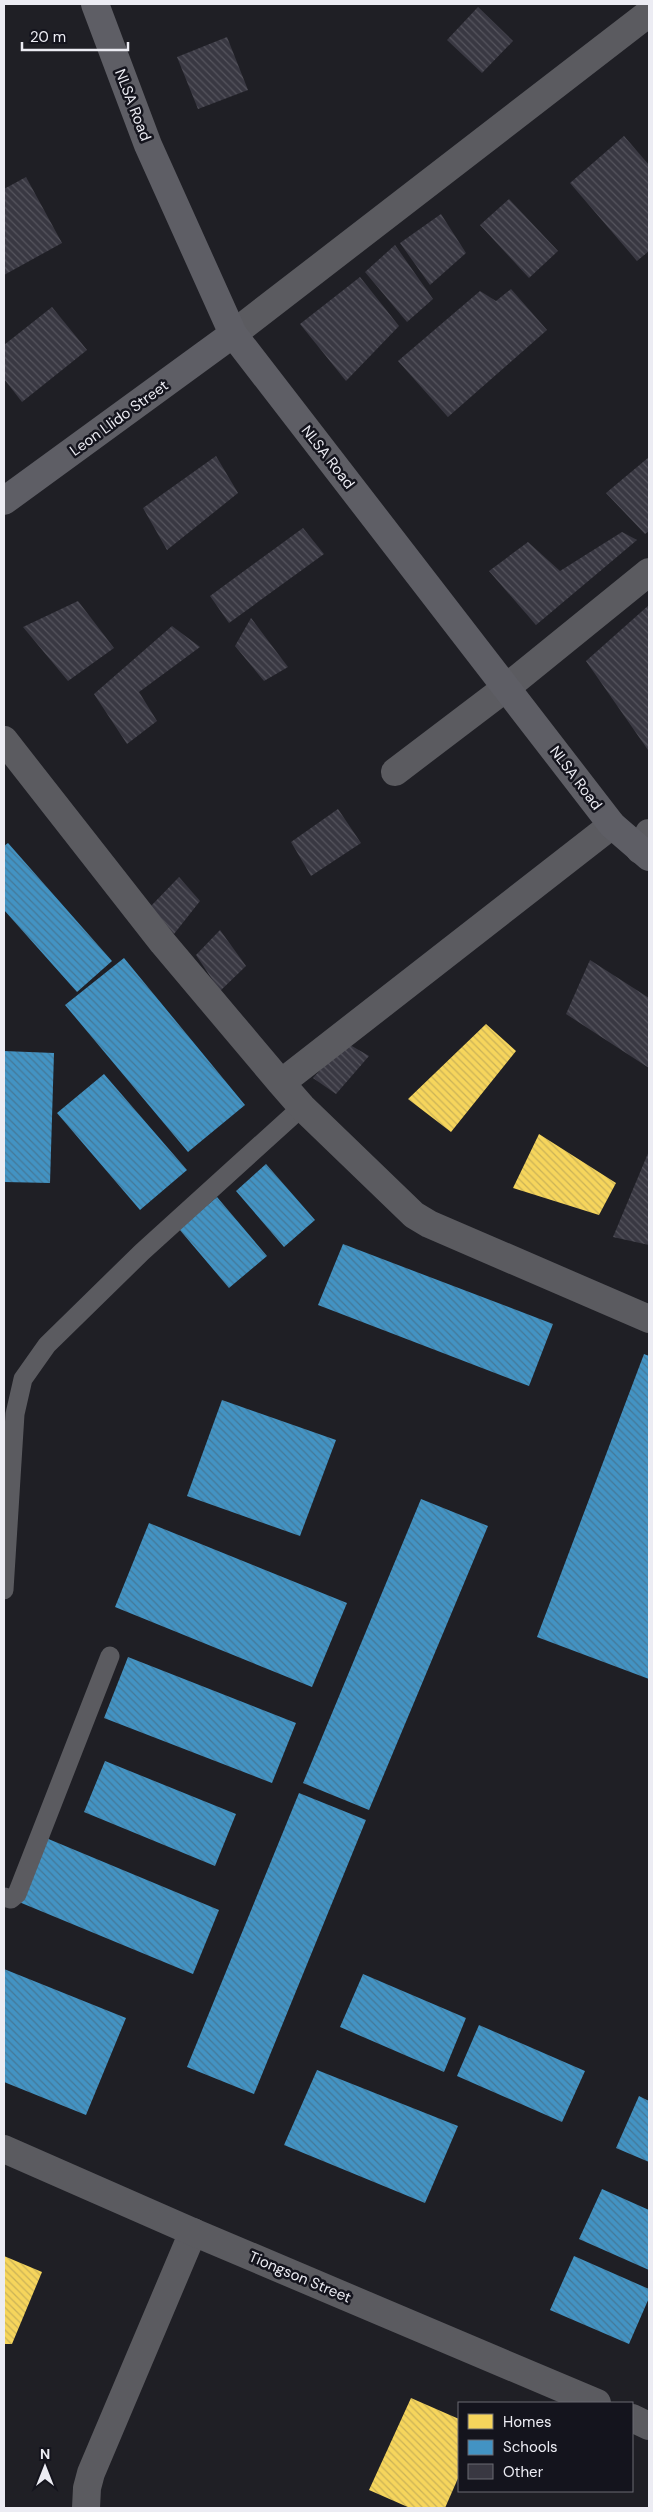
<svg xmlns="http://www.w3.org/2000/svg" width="653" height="2512" viewBox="0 0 653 2512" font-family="'DM Sans',sans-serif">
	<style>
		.homes { fill: url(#homes-back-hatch) }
		.schools { fill: url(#schools-back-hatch) }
		.building { fill: url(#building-back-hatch) }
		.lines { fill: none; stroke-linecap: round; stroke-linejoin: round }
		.service { stroke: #5b5b60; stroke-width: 19 }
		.minor { stroke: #5b5b60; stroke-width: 28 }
		.tertiary { stroke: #5b5b60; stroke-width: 28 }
		.secondary { stroke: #5e5e65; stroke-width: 28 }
		.labels { text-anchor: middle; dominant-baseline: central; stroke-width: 5; stroke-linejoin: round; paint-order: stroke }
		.street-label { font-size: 15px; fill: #ececf3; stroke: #14141d }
	</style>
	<defs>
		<pattern id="homes-back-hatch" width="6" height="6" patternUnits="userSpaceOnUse" patternTransform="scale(1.25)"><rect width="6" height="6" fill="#f6d55c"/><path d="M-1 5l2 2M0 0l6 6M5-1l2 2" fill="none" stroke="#cab257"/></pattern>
		<pattern id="schools-back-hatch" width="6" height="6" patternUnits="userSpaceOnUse" patternTransform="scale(1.25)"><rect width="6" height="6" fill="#4393c3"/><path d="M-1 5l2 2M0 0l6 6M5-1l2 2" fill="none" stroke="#447898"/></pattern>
		<pattern id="building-back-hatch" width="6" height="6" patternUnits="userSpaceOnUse" patternTransform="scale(1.25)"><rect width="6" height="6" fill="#393842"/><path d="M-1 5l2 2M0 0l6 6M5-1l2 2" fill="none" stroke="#56555e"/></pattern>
	</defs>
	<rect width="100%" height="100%" fill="#1f1f25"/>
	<!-- homes -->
	<path class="homes" d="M486 1024 516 1051 451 1132 408 1099Z
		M539 1134 616 1183 599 1215 513 1188Z
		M4 2256 42 2272 12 2344H4Z
		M411 2398 459 2419V2476L445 2508H410L369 2490Z"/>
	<!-- schools -->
	<path class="schools" d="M8 843 112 961 77 992 4 910V846Z
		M124 958 245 1105 188 1152 65 1005Z
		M4 1051 54 1053 50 1183 4 1182Z
		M104 1074 187 1170 140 1210 57 1113Z
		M266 1164 315 1220 284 1247 236 1191Z
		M217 1197 267 1256 229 1288 179 1229Z
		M343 1244 553 1324 529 1386 318 1305Z
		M644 1354 649 1356V1679L537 1637Z
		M222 1400 336 1440 300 1536 187 1496Z
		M421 1499 488 1526 369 1810 303 1783Z
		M149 1523 347 1603 312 1687 115 1607Z
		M128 1657 296 1723 272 1783 104 1718Z
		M105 1761 236 1814 215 1866 84 1812Z
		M299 1793 366 1820 254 2094 187 2067Z
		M46 1838 219 1910 193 1974 19 1902Z
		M4 1969 126 2018 86 2115 4 2082Z
		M363 1974 466 2018 444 2072 340 2027Z
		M479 2025 585 2071 562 2122 457 2076Z
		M317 2070 458 2126 425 2203 284 2145Z
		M639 2096 649 2101V2162L616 2148Z
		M602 2189 649 2210V2270L579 2239Z
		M574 2256 649 2289V2298L629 2344 550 2310Z"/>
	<!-- building -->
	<path class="building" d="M478 7 513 41 482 73 447 40Z
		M227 37 248 90 198 109 177 57Z
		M624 136 649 165V251L637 261 570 183Z
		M26 177 62 243 4 275V189Z
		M509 199 558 251 529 278 480 225Z
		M441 214 466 253 430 285 400 243Z
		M395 245 433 299 407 322 365 272Z
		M360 277 399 326 346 381 300 324Z
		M511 289 547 330 448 417 398 361 480 291 496 301Z
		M52 307 87 350 22 402 4 379V345Z
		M216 456 238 493 167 550 143 508Z
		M649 457V531L645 534 606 493Z
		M303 528 324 554 229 623 210 596Z
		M622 532 637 540 536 625 489 571 528 542 560 571Z
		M78 601 114 648 68 681 23 627Z
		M649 605V748L648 750 586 661Z
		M251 618 288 667 264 681 235 646Z
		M172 626 200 647 139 692 157 721 127 744 94 694Z
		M338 809 361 843 311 876 291 842Z
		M179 877 200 901 174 934 151 906Z
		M220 930 246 966 220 991 196 955Z
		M590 960 649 998V1068L566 1014Z
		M345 1042 369 1056 336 1094 313 1078Z
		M649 1151V1245L613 1237Z"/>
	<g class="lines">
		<!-- service -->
		<path class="service" d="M4 1590 15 1414 23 1379 47 1345 142 1252 302 1107
			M4 1897 11 1899 17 1894 110 1656"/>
		<!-- minor -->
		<path class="minor" d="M233 334 649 13
			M4 740 163 943 281 1083 302 1107 414 1215 429 1224 649 1319
			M395 772 507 687 649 572
			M640 850 649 833
			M281 1083 612 825
			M86 2508 87 2488 91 2473 193 2232"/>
		<!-- tertiary -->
		<path class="tertiary" d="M4 2149 193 2232 597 2403
			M632 2418 649 2426"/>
		<!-- secondary -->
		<path class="secondary" d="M95 4 148 145 233 334 612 825 649 857
			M4 501 233 334"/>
	</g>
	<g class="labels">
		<!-- street labels -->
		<g class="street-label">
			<text transform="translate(133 105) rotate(69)">NLSA Road</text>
			<text transform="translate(119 418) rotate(-36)">Leon Llido Street</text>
			<text transform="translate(328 457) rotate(52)">NLSA Road</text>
			<text transform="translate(576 778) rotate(53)">NLSA Road</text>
			<text transform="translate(300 2277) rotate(23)">Tiongson Street</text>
		</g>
	</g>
	<!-- border -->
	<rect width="653" height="2512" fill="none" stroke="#ececf3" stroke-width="10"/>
	<!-- legend -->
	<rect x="458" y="2402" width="175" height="90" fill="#14141d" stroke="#6a6a73"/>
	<rect x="468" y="2414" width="25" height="15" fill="#f6d55c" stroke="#6a6a73"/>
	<text x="503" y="2427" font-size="15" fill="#ececf3">Homes</text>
	<rect x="468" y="2440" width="25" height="15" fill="#4393c3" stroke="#6a6a73"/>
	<text x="503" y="2452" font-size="15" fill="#ececf3">Schools</text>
	<rect x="468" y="2464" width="25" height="15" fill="#393842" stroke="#6a6a73"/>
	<text x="503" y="2477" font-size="15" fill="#ececf3">Other</text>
	<!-- north arrow -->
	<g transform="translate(45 2467)" stroke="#14141d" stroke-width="4" paint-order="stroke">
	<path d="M0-4L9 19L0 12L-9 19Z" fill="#ececf3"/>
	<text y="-8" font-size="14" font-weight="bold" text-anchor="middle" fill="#ececf3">N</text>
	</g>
	<!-- scale -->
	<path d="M22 42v8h106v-8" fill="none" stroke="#ececf3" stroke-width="2.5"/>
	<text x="30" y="42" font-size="15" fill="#ececf3" stroke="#14141d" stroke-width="4" paint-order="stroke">20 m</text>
</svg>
